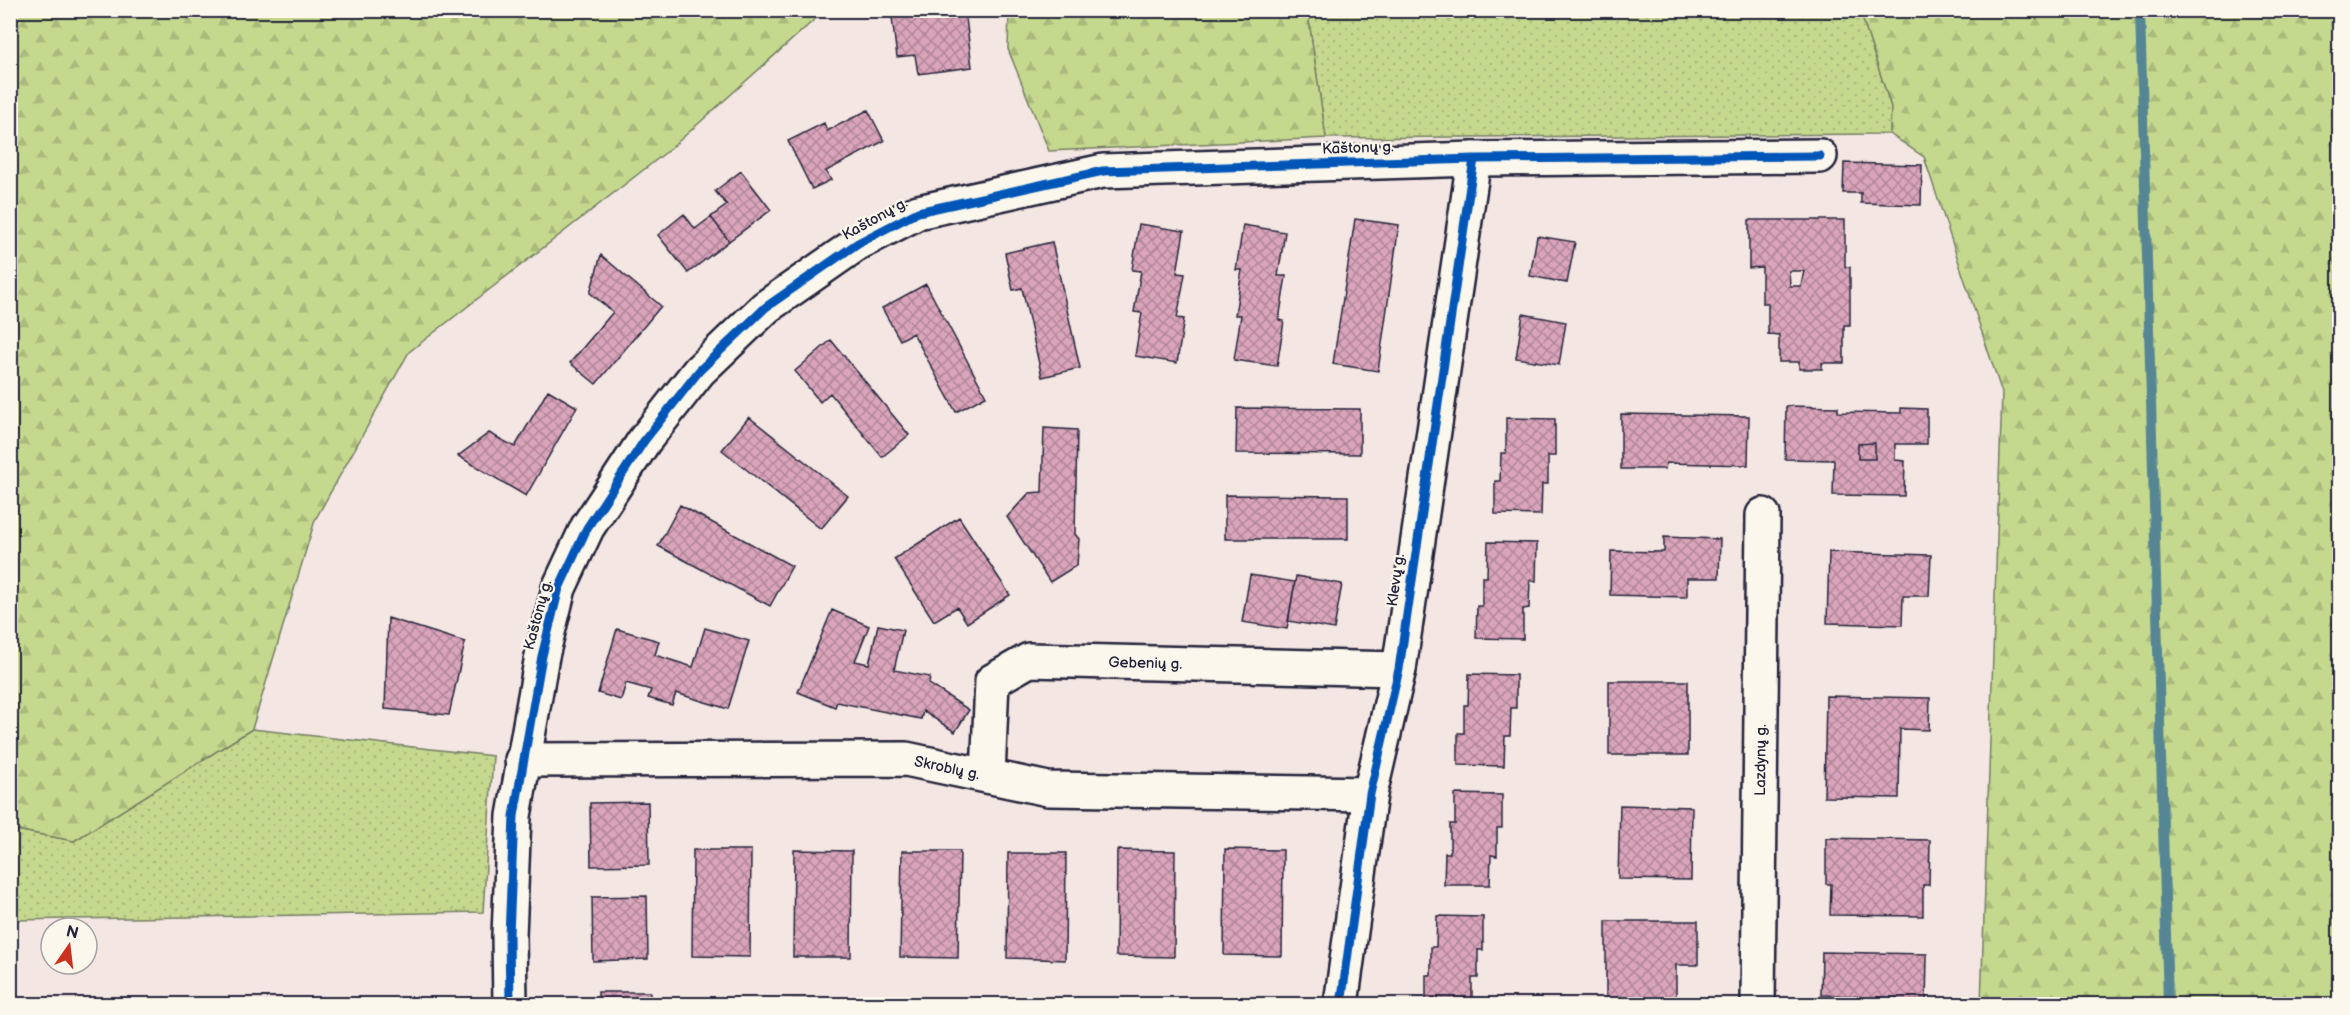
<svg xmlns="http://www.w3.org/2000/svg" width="2350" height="1015" viewBox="0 0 2350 1015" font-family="'Balsamiq Sans',sans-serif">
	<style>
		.grass { fill: url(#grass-dots); stroke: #747e64; stroke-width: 1.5 }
		.forest { fill: url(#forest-firs); stroke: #747e64; stroke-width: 1.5 }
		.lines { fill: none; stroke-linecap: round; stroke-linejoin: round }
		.stream { stroke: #568694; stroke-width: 10 }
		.building { fill: url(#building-cross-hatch); stroke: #22223b; stroke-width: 1.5; fill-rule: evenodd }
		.minor-casing { stroke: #22223b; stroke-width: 38 }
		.minor { stroke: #fbf7ec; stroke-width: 33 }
		.cycleway-casing { stroke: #fbf7ec; stroke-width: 13 }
		.cycleway { stroke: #0057b8; stroke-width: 9 }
		.labels { text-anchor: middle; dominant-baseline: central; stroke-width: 4.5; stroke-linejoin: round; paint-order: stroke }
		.street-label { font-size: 15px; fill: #22223b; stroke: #fbf7ec }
	</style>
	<defs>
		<pattern id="grass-dots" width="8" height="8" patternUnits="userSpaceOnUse" patternTransform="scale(1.5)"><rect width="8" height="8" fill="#c5d98e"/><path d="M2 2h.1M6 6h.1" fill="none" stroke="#a9ba7b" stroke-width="1.8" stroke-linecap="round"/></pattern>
		<pattern id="forest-firs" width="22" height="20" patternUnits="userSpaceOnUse" patternTransform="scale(1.5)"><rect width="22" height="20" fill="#c5d98e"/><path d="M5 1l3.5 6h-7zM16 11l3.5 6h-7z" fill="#a9ba7b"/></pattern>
		<pattern id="building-cross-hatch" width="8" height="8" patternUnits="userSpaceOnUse" patternTransform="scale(1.5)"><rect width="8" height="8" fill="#daa4ba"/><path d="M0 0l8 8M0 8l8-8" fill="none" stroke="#b08598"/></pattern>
	</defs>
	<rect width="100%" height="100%" fill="#f4e6e2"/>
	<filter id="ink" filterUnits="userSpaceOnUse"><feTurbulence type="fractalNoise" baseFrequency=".0167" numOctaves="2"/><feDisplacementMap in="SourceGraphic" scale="12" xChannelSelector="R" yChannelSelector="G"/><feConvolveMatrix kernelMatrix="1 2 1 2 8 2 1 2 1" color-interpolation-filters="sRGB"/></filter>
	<g filter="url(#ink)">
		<!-- grass -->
		<path class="grass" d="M1313 10 1860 11 1891 107 1890 134 1326 138 1309 21Z
			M252 729 493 756 483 912 11 920 10 829 74 841Z"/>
		<!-- forest -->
		<path class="forest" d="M10 11H824L669 150 409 352 315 520 252 729 74 841 11 829Z
			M1009 11H1313L1309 21 1326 138 1049 151 1008 49Z
			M1860 11H2339V1004H1981L2002 393 1924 157 1890 134 1891 107Z"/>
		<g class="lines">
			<!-- stream -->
			<path class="stream" d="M2140 10 2168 1004"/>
		</g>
		<!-- building -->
		<path class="building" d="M891 10H965L972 67 918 74 915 55 897 57Z
			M868 110 884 141 826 171 831 180 812 189 788 141 824 123 827 131Z
			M1844 163 1922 165 1921 205 1861 203V193H1843Z
			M741 171 771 210 729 241 711 217 727 205 715 191Z
			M684 214 695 229 711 217 729 241 688 273 658 235Z
			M1355 219 1399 225 1378 371 1333 364Z
			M1749 220H1845V267H1850V325H1844V363H1822V369H1799V362H1779V335L1768 334V303H1762V267L1749 268ZM1789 271H1804L1801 286H1790Z
			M1139 224 1184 231 1177 273 1185 274 1177 318 1184 319 1177 363 1135 356 1142 313 1134 312 1141 271 1132 270Z
			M1243 225 1285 232 1278 276H1286L1279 320 1284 321 1277 366 1234 360 1241 315H1235L1242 270H1236Z
			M1537 236 1575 242 1567 283 1530 276Z
			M1052 242 1080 368 1042 377 1022 288 1013 290 1005 253Z
			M601 255 661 306 596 384 570 363 613 312 590 293Z
			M926 284 986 396 956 412 913 333 900 340 882 308Z
			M1523 314 1566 322 1559 365 1516 358Z
			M831 340 909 435 882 457 830 393 820 402 795 371Z
			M548 390 577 407 526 496 458 456 489 433 515 447Z
			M1786 406 1838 407V412L1901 413V408L1927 409V444H1895V460L1905 461 1904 496 1833 495 1834 460 1785 459ZM1875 443V459H1858V444Z
			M1237 408 1360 409V454L1236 453Z
			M1621 414 1749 416 1748 465 1666 463 1665 469H1621Z
			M749 417 848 496 821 529 722 450Z
			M1506 418 1555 419V456H1548V484H1542L1541 515 1495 514V481H1500L1501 453H1506Z
			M1044 428 1077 430 1075 534 1079 539 1077 565 1050 582 1007 517 1029 493 1042 492Z
			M1875 443V459H1858V444Z
			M1225 495 1348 496V539H1225Z
			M680 505 792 566 770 606 658 546Z
			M959 517 1010 595 967 623 957 607 934 621 894 559Z
			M1664 537 1720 539 1719 578H1687V597L1610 595 1611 551 1664 552Z
			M1488 542 1537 543 1536 581 1530 580 1529 608 1523 609V639L1476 638 1477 606H1482V577H1487Z
			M1829 552 1931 555 1929 596H1903L1902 625 1827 623Z
			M1250 575 1295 582 1287 629 1242 622Z
			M1296 576 1342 584 1334 629 1288 621Z
			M832 610 869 626 855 661 869 664 878 625 903 630 894 670 930 677 929 684 969 710 955 732 923 711 921 719 837 702 835 707 798 692Z
			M388 618 465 642 449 715 385 709Z
			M705 628 749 641 728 709 676 693 672 705 648 698 651 690 626 683 621 700 598 693 617 629 659 641 655 655 693 667Z
			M1469 674 1516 675V708H1511L1510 736H1505L1504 766 1458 765V733H1464V705H1468Z
			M1609 681H1688V755H1609Z
			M1826 696 1930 698 1929 730 1900 729 1899 798 1824 797Z
			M1455 794 1502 795V828H1497V856L1491 855 1490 885H1444L1445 853H1450V824H1455Z
			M648 802 649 865 591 866 590 803Z
			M1620 805 1692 807 1691 880 1618 879Z
			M1826 838 1930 840 1929 885H1923V916L1830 915 1831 884H1826Z
			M1225 849 1283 850 1282 956 1224 955Z
			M693 850H751L750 957 692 956Z
			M794 850 852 851 851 957H793Z
			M1117 850 1175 851 1174 957 1116 956Z
			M902 851H960L958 958 900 957Z
			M1008 853H1066L1065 960 1007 958Z
			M647 896 648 959 593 961 592 897Z
			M1437 916 1483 917V950H1478V978H1472V1004H1426V975H1431V947H1436Z
			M1606 921H1698V965H1676V1004H1606Z
			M1822 952 1927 954 1926 1004H1856V996L1821 995Z
			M598 992H650V1004H598Z
			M1214 999H1252V1004H1214Z
			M793 1000H834V1004H793Z"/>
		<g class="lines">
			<!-- minor casing -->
			<g class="minor-casing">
				<g id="minor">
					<path id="s1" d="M522 760 906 759 1048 789 1370 794"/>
					<path id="s2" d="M988 776 992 681 1029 660 1399 669"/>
					<path d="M510 1004 509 935 514 816 542 656 559 588 587 528 644 441 699 371 766 307 858 243 918 212 1103 171 1474 159 1820 156"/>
					<path d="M1341 1004 1370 794 1399 669 1474 159"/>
					<path id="s3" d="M1758 1004 1763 515"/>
				</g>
			</g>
			<!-- minor -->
			<use href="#minor" class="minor"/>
			<!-- cycleway casing -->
			<g class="cycleway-casing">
				<path id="cycleway" d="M510 1004 509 935 514 816 542 656 559 588 587 528 644 441 699 371 766 307 858 243 918 212 1103 171 1474 159 1820 156
					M1341 1004 1370 794 1399 669 1474 159"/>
			</g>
			<!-- cycleway -->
			<use href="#cycleway" class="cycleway"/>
		</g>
	</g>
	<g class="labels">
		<!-- street labels -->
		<g class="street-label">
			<text transform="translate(1358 148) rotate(-2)">Kaštonų g.</text>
			<text transform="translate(875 219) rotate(-29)">Kaštonų g.</text>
			<text transform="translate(1396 580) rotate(-82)">Klevų g.</text>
			<text transform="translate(538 615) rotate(-75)">Kaštonų g.</text>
			<text stroke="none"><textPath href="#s2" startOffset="254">Gebenių g.</textPath></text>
			<text stroke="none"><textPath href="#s3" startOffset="244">Lazdynų g.</textPath></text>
			<text stroke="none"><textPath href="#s1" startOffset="426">Skroblų g.</textPath></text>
		</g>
	</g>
	<!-- margin -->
	<rect width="2350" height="1015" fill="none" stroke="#fbf7ec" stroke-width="36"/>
	<rect x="18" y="18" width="2314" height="979" fill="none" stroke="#22223b" stroke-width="2" filter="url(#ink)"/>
	<!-- north arrow -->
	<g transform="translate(69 946) rotate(14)"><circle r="28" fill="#fbf7ec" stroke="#a4a2a5" stroke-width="1.5"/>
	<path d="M0-4.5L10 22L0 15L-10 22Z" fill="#c8321e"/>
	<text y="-9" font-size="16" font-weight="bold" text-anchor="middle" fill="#22223b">N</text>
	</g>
</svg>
